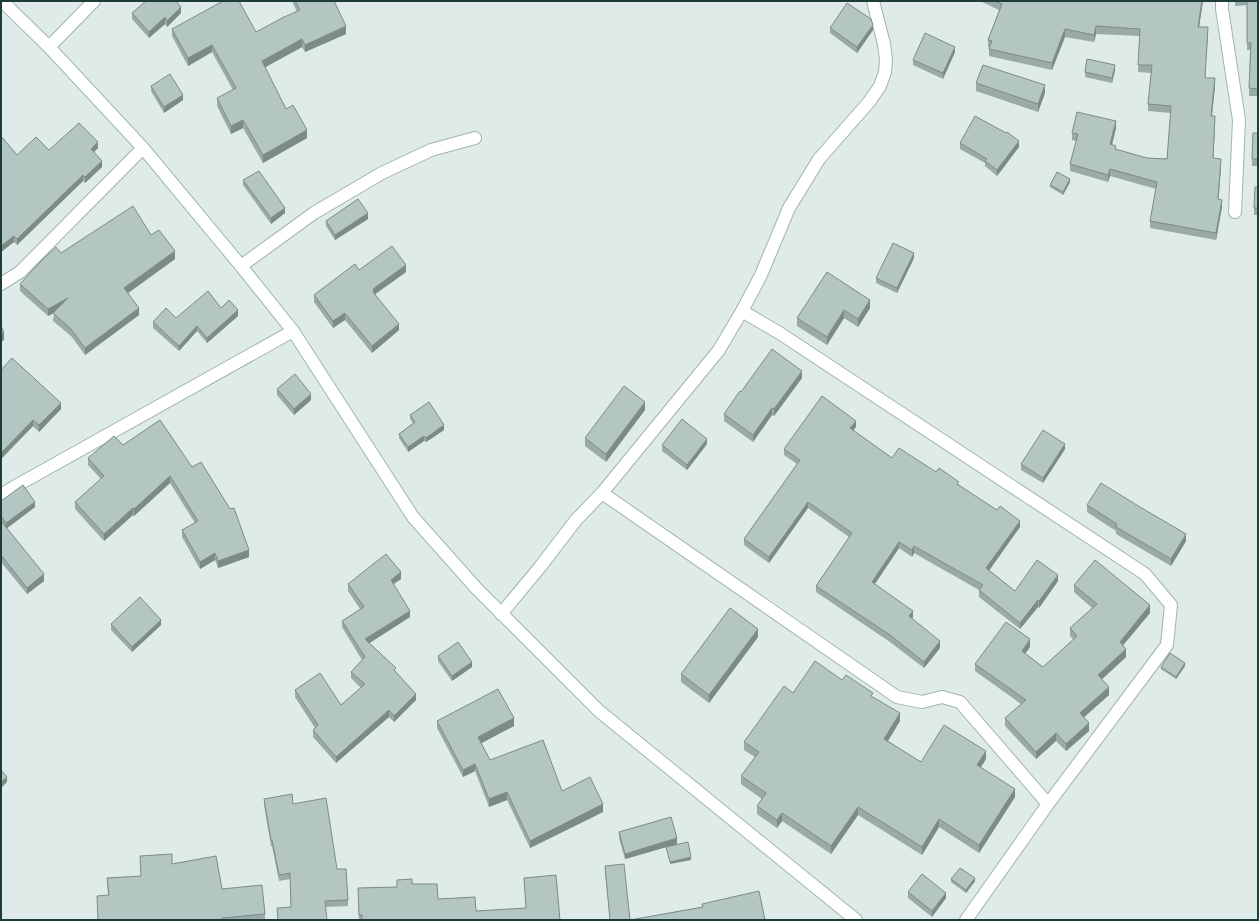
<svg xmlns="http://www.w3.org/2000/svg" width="1259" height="921" viewBox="0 0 1259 921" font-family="'DejaVu Sans',sans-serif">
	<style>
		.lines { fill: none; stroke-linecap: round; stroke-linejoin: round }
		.street-casing { stroke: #a1b3b0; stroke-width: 14 }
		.secondary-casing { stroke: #9cb8b3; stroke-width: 14 }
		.street { stroke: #fff; stroke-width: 12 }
		.secondary { stroke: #fff; stroke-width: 12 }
		.wall { fill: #9aaaa6 }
		.shaded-wall { fill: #7d8b87 }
		.building { fill: #b3c6c1; stroke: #7d8b87 }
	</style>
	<rect width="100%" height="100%" fill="#deebe8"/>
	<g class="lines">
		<!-- street casing -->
		<g class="street-casing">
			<path id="street" d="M1222 1V9L1239 120 1235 212
				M49 47 94 1
				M241 266 314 213 382 173 431 150 475 138
				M1 284 20 272 143 148
				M742 311 761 275 789 208 819 159 869 102 880 86 885 72 886 60 884 44 873 1
				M602 493 897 697 922 702 942 697 960 702 1048 804
				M1 495 14 487 293 331
				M501 614 540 567 576 520 602 493 719 350 742 311 781 334 1145 574 1171 605 1167 645 1048 804 966 920"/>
		</g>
		<!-- secondary casing -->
		<g class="secondary-casing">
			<path id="secondary" d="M2 1 49 47 143 148 241 266 293 331 413 517 476 588 599 711 856 920"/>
		</g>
		<!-- street -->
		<use href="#street" class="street"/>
		<!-- secondary -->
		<use href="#secondary" class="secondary"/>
	</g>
	<!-- wall -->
	<path class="wall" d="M292 1H334L346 34 305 52 302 47 265 67 286 109 307 138 263 163 243 128 231 134 217 106V98L233 90 212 52 188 66 172 36V29L256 32 297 12Z
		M980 1H1203L1199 27 1208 34 1205 78 1215 86 1212 116 1215 123 1213 158 1221 166 1218 199 1222 207 1216 240 1150 228V221L1156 189 1110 176 1108 182 1070 171V164L1076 141 1072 140V133L1116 128 1112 145 1116 150 1147 158 1167 159 1171 113 1148 111V104L1151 73 1138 72 1140 36 1096 34 1094 42 1065 37 1052 70 989 56V47H988V40L999 10Z
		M1235 1H1258V96H1249L1250 50H1247V5L1235 6Z
		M132 13H181L167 27 165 24 149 38 132 19Z
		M830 28 873 30 857 53 830 33Z
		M955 52 943 79 913 65V60Z
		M1115 70 1112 83 1085 77V72Z
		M976 83 1045 93 1038 112 976 91Z
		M151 86 183 100 164 113 151 91Z
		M1258 133V166H1252V159Z
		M1 136 17 155 49 150 98 148 94 152 102 167 85 183 83 181 17 245 14 242 1 252Z
		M960 143 1019 147 997 176 985 166V163L960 149Z
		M243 180 285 213 271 224 243 185Z
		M1070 182 1063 195 1050 187V185Z
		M1258 187V215H1254V208Z
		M368 219 335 240 326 226V221Z
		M151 235 175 259 128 293 139 315 85 355 71 336 53 321 54 313 48 316 20 291V284L61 253Z
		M914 258 897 293 876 283V278Z
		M359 270 406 272 375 294 399 330 372 353 345 320 333 328 314 302V295Z
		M870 300V308L858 327 844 318 827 345 797 326V318Z
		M221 308 238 316 207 343 197 331 179 351 153 328V322Z
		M1 370 61 409 39 432 33 426 1 459Z
		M802 378 774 416 772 415 753 442 724 421V414L741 392Z
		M277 389 311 400 294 415 277 395Z
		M645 410 606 462 585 446V438Z
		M410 415 444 430 426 442 424 441 408 452 399 438V434L413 423 410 419Z
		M160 420 249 557 218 568 215 560 200 569 182 537V530L195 523 170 483 134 516 133 515 104 541 75 509V502L101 479 88 465V458L123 445Z
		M856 427 853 430 892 458 936 472 959 485 1020 527 989 570 1015 591 1058 581 1039 608 1038 607 1020 629 979 597V590L914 553 912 557 899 548 875 584 913 617 912 618 940 648 924 668 890 642 816 592V586L849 537 808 508 769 563 744 545V539L797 464 784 455V449Z
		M707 444 687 470 662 451V445Z
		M1065 449 1043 483 1021 470V464Z
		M1 501 35 507 7 528 44 581 27 594 1 562Z
		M1087 505 1186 541 1171 566 1116 534V531L1087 512Z
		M401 579 393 584 410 617 369 643 396 672 416 700 394 722 389 717 336 763 313 737V730L315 728 295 697V690L341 705 361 688 351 678V672L362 660 342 627V621L360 609 348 591V584Z
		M1074 585 1150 613 1123 645 1126 657 1102 679 1109 695 1083 717 1089 731 1066 751 1056 741 1036 759 1005 726V718L1021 704 975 671V664L1030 647 1025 654 1043 667 1074 640 1070 636V628L1092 608 1074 592Z
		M111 624 161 625 132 652 111 630Z
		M758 637 709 703 681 682V674Z
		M438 656 472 667 452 681 438 661Z
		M1185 666 1176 679 1161 669V667Z
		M842 680 873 698 900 721 888 741 921 762 986 759 981 767 1015 797 979 853 939 827 922 855 858 815 831 854 782 821 777 828 757 814V806L762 799 741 784V776L755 757 744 750V742L793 693Z
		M437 721 514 726 481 743 490 760 562 791 603 812 530 848 507 800 489 807 475 771 463 777 437 728Z
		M264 799 293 804 337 869 348 900V906L326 907H291L290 879 279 881 272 846H271L264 805Z
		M619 832 677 844 625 859 619 838Z
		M172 864 222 889 265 914V920H98L97 896 108 895 107 878 141 876Z
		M605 866 630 920 702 907V904L765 920H610L605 873Z
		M524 878 560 920H359L358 895 412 884 438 899 476 911 526 908Z
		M951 879 975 881 966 893 951 882Z
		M908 892 946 898 932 917 908 898Z"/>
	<!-- shaded-wall -->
	<path class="shaded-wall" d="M1202 1H1203L1198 34V27Z
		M181 7V13L167 27V21Z
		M165 17V24L149 38V32Z
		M873 25V30L857 53V47Z
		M346 26V34L305 52V45Z
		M1096 26V34L1094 42V35Z
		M1065 29V37L1052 70V63Z
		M302 39V47L262 69V61Z
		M212 45V52L188 66V58Z
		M955 47V52L943 79V73Z
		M1115 65V70L1112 83V78Z
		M1215 78V86L1211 123V116Z
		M1045 85V93L1038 112V104Z
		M183 95V100L164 113V107Z
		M1215 116V123L1213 166V158Z
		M243 120V128L231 134V126Z
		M1116 121V128L1110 152V144Z
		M307 130V138L263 163V155Z
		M1019 141V147L997 176V170Z
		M98 142V148L91 155V149Z
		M1221 159V166L1218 207V199Z
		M102 161V167L85 183V177Z
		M1110 169V176L1108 182V175Z
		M83 175V181L17 245V239Z
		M1070 179V182L1063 195V192Z
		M1222 200V207L1216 240V233Z
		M285 208V213L271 224V218Z
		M368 213V219L335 240V235Z
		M14 236V242L1 252V246Z
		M175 251V259L124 296V288Z
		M914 253V258L897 293V288Z
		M406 265V272L374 295 373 299V289Z
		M68 298V305L48 316V309Z
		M870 300V308L858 327V319Z
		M139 308V315L85 355V348Z
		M238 310V316L207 343V338Z
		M844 310V318L827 345V337Z
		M345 313V320L333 328V321Z
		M399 324V330L372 353V346Z
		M197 326V331L179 351V346Z
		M4 332V340L1 342V334Z
		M802 371V378L774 416V409Z
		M311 394V400L294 415V409Z
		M645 402V410L606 462V454Z
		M61 403V409L39 432V425Z
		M772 408V415L753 442V435Z
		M33 420V426L1 459V453Z
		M856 421V427L850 435V428Z
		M444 425V430L426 442V438Z
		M424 436V441L408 452V447Z
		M707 439V444L687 470V465Z
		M1065 444V449L1043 483V478Z
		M170 476V483L134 516V509Z
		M35 502V507L6 529V523Z
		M808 502V508L769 563V557Z
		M133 508V515L104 541V534Z
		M1020 521V527L986 575V568Z
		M1186 534V541L1171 566V559Z
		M899 542V548L872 588V582Z
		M914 546V553L912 557V550Z
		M249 550V557L218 568V561Z
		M215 553V560L200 569V562Z
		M401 572V579L391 586V580Z
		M44 574V581L27 594V588Z
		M1058 575V581L1039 608V601Z
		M1038 600V607L1020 629V623Z
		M1150 605V613L1120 649V642Z
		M410 611V617L365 646V639Z
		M913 611V617L909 623V616Z
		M161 620V625L132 652V647Z
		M758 629V637L709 703V695Z
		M1030 639V647L1022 658V651Z
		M940 641V648L924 668V662Z
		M1126 649V657L1098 683V675Z
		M472 662V667L452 681V676Z
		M1185 663V666L1176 679V677Z
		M1109 687V695L1080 721V713Z
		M416 694V700L394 722V716Z
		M389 710V717L336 763V757Z
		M900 713V721L884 747V739Z
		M514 718V726L478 745V737Z
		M1089 723V731L1066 751V744Z
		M1056 733V741L1036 759V752Z
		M986 751V759L977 773V765Z
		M475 764V771L463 777V770Z
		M7 777V782L1 788V782Z
		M1015 789V797L979 853V845Z
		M507 792V800L489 807V799Z
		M603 804V812L530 848V841Z
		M858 807V815L831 854V846Z
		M782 813V821L777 828V820Z
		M939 819V827L922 855V847Z
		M677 838V844L625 859V854Z
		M691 857V860L670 864V862Z
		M975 878V881L966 893V890Z
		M946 893V898L932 917V911Z"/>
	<!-- building -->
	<path class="building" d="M146 1H176L181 7 167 21 165 17 149 32 132 13Z
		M223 1H239L256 32 282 18 300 10 295 1H334L346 26 305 45 302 39 262 61 286 109 293 105 307 130 263 155 243 120 231 126 217 98 236 88 212 45 188 58 172 29Z
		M995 1H1202L1198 27H1208L1205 78H1215L1211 116H1215L1213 158 1221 159 1218 199 1222 200 1216 233 1150 221 1157 182 1110 169 1108 175 1070 164 1078 134 1072 133 1077 112 1116 121 1110 144 1116 146 1115 149 1147 158 1167 159 1171 106 1148 104 1152 65H1138L1140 29 1096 26 1094 35 1065 29 1052 63 989 49 992 41 988 40 1002 4Z
		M1247 1H1258V89L1249 88 1251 43H1247Z
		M847 3 871 19 873 25 857 47 830 28Z
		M925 33 955 47 943 73 913 60Z
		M1087 59 1115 65 1112 78 1085 72Z
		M983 65 1045 85 1038 104 976 83Z
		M170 74 183 95 164 107 151 86Z
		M975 116 1006 133 1007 132 1019 141 997 170 985 161 987 159 960 143Z
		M79 123 98 142 91 149 102 161 85 177 83 175 17 239 14 236 1 246V136L17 155 36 137 49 150Z
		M1253 133H1258V159H1252Z
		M259 171 285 208 271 218 243 180Z
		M1057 172 1070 179 1063 192 1050 185Z
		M1255 187H1258V208H1254Z
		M358 199 368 213 335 235 326 221Z
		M133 206 151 235 159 230 175 251 124 288 139 308 85 348 71 329 53 313 68 298 48 309 20 284 40 262 56 247 61 253Z
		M893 243 914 253 897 288 876 278Z
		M392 246 406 265 373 289 374 291 373 292 399 324 372 346 345 313 333 321 314 295 355 264 359 270Z
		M827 272 870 300 858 319 844 310 827 337 797 318Z
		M208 291 221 308 229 300 238 310 207 338 197 326 179 346 153 322 166 308 176 318Z
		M1 326 4 332 1 334Z
		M772 349 802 371 774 409 772 408 753 435 724 414 740 391 741 392Z
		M12 358 61 403 39 425 33 420 1 453V370Z
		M295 374 311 394 294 409 277 389Z
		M624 386 645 402 606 454 585 438Z
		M822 396 856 421 850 428 892 458 899 448 936 472 939 468 959 482 957 484 997 510 1000 506 1020 521 986 568 1015 591 1037 560 1058 575 1039 601 1038 600 1020 623 979 590 983 585 914 546 912 550 899 542 872 582 913 611 909 616 940 641 924 662 890 635 816 586 852 533 808 502 769 557 744 539 800 460 784 449Z
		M429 402 444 425 426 438 424 436 408 447 399 434 415 422 410 415Z
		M682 419 707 439 687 465 662 445Z
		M160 420 192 467 201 462 230 509 234 508 249 550 218 561 215 553 200 562 182 530 198 521 170 476 134 509 133 508 104 534 75 502 104 476 88 458 114 436 123 445Z
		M1043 430 1065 444 1043 478 1021 464Z
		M1101 483 1140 507 1186 534 1171 559 1116 527 1117 524 1087 505Z
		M23 485 35 502 6 523 1 516V501Z
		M1 521 44 574 27 588 1 555Z
		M386 554 401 572 391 580 410 611 365 639 396 668 394 670 416 694 394 716 389 710 336 757 313 730 318 725 295 690 320 673 341 705 365 684 351 672 365 657 342 621 364 607 348 584Z
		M1095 560 1150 605 1120 642 1126 649 1098 675 1109 687 1080 713 1089 723 1066 744 1056 733 1036 752 1005 718 1026 700 975 664 1006 622 1030 639 1022 651 1043 667 1077 636 1070 628 1097 604 1074 585Z
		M140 597 161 620 132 647 111 624Z
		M730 608 758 629 709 695 681 674Z
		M458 642 472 662 452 676 438 656Z
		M1170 653 1185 663 1176 677 1161 667Z
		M815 661 842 680 846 675 873 693 871 696 900 713 884 739 921 762 944 725 986 751 977 765 1015 789 979 845 939 819 922 847 858 807 831 846 782 813 777 820 757 806 766 793 741 776 759 752 744 742 784 686 793 693Z
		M498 689 514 718 478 737 490 760 543 740 562 791 590 777 603 804 530 841 507 792 489 799 475 764 463 770 437 721Z
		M1 770 7 777 1 782Z
		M292 794 293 804 326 798 337 869H346L348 900 325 901 327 920H278L277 908 291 907 290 873 279 875 272 840H271L264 799Z
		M671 817 677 838 625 854 619 832Z
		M688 842 691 857 670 862 666 847Z
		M172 854V864L216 856 222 889 262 885 265 914 222 918V920H98L97 896 109 895 107 878 141 876 140 856Z
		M624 864 630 920 703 907 702 904 759 891 765 920H610L605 866Z
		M960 868 975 878 966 890 951 879Z
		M922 874 946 893 932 911 908 892Z
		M556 875 560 920H362V915H359L358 888 397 887V880L412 879V884H437L438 899 475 897 476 911 526 908 524 878Z"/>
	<!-- border -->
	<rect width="1259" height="921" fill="none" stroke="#1e3c3a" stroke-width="4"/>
</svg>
